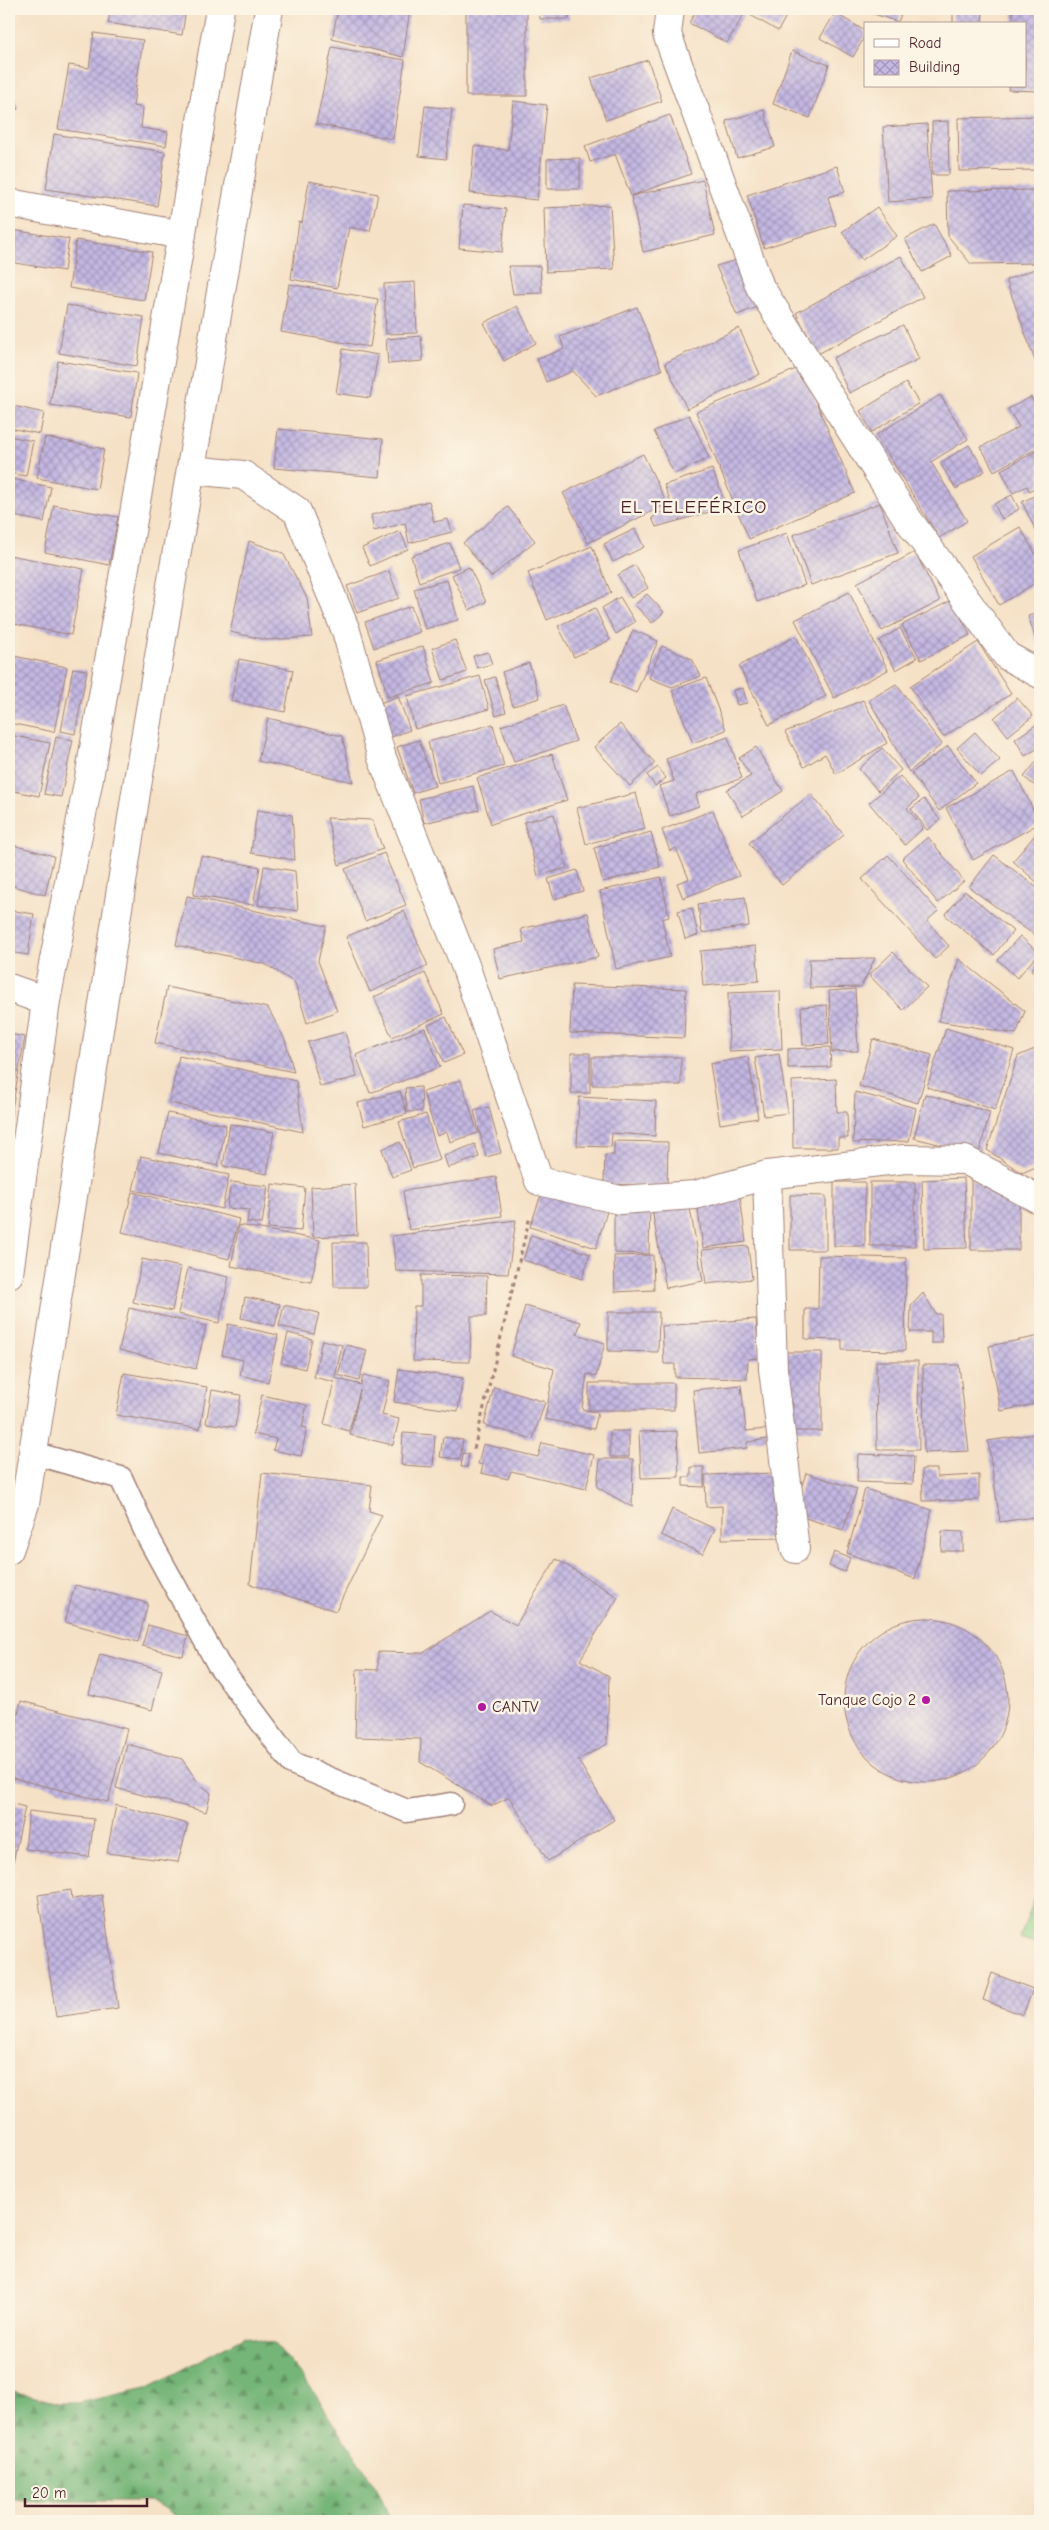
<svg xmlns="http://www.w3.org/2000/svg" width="1049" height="2530" viewBox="0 0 1049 2530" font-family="'Comic Neue',sans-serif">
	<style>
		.forest { fill: url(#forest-firs); stroke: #606a51 }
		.pitch { fill: #92d38b; stroke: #6e795b }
		.building { fill: url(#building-cross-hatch) }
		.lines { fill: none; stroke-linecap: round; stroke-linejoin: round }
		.lane-casing { stroke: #a08078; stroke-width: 25 }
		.street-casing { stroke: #a08078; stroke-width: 30 }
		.path { stroke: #a08078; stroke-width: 3; stroke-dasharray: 4 4; stroke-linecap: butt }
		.lane { stroke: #fff; stroke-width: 22 }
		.street { stroke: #fff; stroke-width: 28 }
		.poi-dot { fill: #b5179e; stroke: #fcf5e5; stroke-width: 2 }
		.labels { text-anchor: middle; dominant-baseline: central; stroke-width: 5; stroke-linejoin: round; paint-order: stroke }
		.poi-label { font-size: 16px; fill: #4a1f2b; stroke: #fcf5e5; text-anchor: end }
		.quarter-label { font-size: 19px; letter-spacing: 1px; fill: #4a1f2b; stroke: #fcf5e5 }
	</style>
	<defs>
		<pattern id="forest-firs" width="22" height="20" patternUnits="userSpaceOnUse" patternTransform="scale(1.25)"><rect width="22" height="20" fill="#75b577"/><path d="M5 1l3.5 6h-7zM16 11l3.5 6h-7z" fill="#629362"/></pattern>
		<pattern id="building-cross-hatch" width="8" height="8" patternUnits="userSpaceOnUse" patternTransform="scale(1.25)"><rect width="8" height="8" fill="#c4b8e3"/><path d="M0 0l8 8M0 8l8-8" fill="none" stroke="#a195b8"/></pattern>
	</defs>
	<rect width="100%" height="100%" fill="#fcf5e5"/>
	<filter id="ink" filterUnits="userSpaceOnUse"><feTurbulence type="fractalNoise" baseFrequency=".02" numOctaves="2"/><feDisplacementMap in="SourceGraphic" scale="10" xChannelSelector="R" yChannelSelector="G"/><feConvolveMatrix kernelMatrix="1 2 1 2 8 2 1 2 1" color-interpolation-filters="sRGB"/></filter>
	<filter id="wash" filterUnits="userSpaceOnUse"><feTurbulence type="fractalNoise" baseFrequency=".0096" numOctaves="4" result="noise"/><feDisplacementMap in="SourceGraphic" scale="20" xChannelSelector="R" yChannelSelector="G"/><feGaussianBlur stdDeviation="1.12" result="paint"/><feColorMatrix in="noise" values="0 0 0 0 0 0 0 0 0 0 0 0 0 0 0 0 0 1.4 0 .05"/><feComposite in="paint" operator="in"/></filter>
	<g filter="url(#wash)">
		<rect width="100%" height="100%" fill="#f5e1c6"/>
		<!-- forest -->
		<path class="forest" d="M245 2336 274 2344 309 2385 377 2489 391 2521H185L153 2501H33L9 2498V2390L58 2403H78L147 2388Z"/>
		<!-- pitch -->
		<path class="pitch" d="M1040 1883V1945L1020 1938Z"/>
		<g id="blocks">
			<!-- building -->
			<path class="building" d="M111 9H186L182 35 108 23Z
				M338 9H410L403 57 332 39Z
				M466 9H527V96H466Z
				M539 9H569V19H540Z
				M697 9H790L778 31 745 12 727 43 689 23Z
				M859 9H903L898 22Z
				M953 9H983L982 24H953Z
				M1013 9H1040V91L1008 90 1009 86H1025V24H1013Z
				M835 13 865 31V36L853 57 820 38Z
				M94 33 143 40 133 106 143 108 141 128 168 132 166 146 58 129 69 65 89 68Z
				M332 47 405 60 393 139 316 124Z
				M792 51 829 65 810 118 773 104Z
				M648 60 662 101 606 120 591 78Z
				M9 79 18 109 9 111Z
				M513 101 547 105 537 200 470 193 474 146 508 150Z
				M425 106 452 109 446 159 419 156Z
				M764 110 775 147 737 158 726 121Z
				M670 115 691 174 631 196 703 180 715 235 643 252 631 196 615 154 590 162 585 146Z
				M1040 116V170L959 171 958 118Z
				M948 121 949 175H932V122Z
				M927 124 932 199 888 202 883 127Z
				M54 134 165 152 157 206 46 189Z
				M580 158V189H547V159Z
				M837 166 845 192 828 197 836 225 764 248 747 195Z
				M309 181 378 194 370 231 349 227 337 288 291 279 299 222 302 223Z
				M1040 190V263L971 264 948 236 947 191Z
				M463 205 506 209 502 252 459 248Z
				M610 205 614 269 546 272 544 208Z
				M877 207 897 236 862 260 842 232Z
				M934 224 952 256 922 272 905 239Z
				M12 230 69 239 64 271 15 263Z
				M76 240 152 252 144 300 69 288Z
				M901 256 923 297 818 354 796 313Z
				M737 260 757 307 737 315 716 266Z
				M508 266H540L542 293 513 294Z
				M1040 267V365L1037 366 1006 280Z
				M415 282 417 333 386 334 384 284Z
				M289 284 378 299 370 347 281 332Z
				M67 305 144 317 137 366 59 353Z
				M517 306 536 343 504 361 484 323Z
				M637 307 662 370 596 396 573 371 546 382 537 359 564 349 560 337Z
				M903 325 919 359 849 393 833 358Z
				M739 328 760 374 687 409 665 363Z
				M421 336 423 361 388 364 386 339Z
				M343 349 378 355 370 398 336 393Z
				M58 361 137 373 131 417 50 405Z
				M801 367 855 493 749 539 696 412Z
				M906 383 919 403 872 432 860 411Z
				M940 395 968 439 931 462 967 521 939 538 876 435Z
				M1031 397 1040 416V447L994 471 981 447 1019 427 1008 409Z
				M9 405 44 413 40 434 9 428Z
				M689 415 709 458 674 474 654 431Z
				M278 429 383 439 380 477 274 468Z
				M9 436 33 441 26 476 9 473Z
				M45 437 104 449 97 489 37 478Z
				M969 445 985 471 956 489 940 463Z
				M1040 449V485L1029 491 1027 486 1013 493 1001 470Z
				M643 454 667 504 588 543 563 493Z
				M712 469 727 507 656 527 652 518 672 505 664 485Z
				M11 479 51 487 44 522 9 515Z
				M1040 493V539L1022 502Z
				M1012 495 1019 509 1002 519 994 504Z
				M429 501 434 522 448 519 452 532 409 543 405 523 374 531 371 515Z
				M880 503 898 553 811 585 793 535Z
				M54 505 118 517 109 565 45 552Z
				M508 507 535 541 491 577 463 543Z
				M1020 527 1040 562V580L999 605 971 556Z
				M635 529 644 547 613 562 604 544Z
				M400 531 408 549 370 566 362 548Z
				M787 533 805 585 757 602 739 550Z
				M249 541 283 553 307 598 312 637 267 640 230 632Z
				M450 543 459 568 419 582 411 556Z
				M592 546 611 593 547 620 528 573Z
				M915 552 940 601 882 631 857 583Z
				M9 555 84 569 71 635 9 623Z
				M635 565 648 588 631 598 618 575Z
				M469 567 486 602 469 610 452 575Z
				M389 571 399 598 357 613 347 586Z
				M447 580 458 620 425 629 414 589Z
				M849 592 888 670 834 698 795 620Z
				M647 594 664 612 652 623 635 605Z
				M620 597 635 622 616 634 602 608Z
				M952 600 970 635 921 660 902 625Z
				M411 606 420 632 374 648 365 622Z
				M595 608 610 640 574 657 558 626Z
				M1040 613V652L1028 616Z
				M900 628 917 658 896 670 879 641Z
				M633 630 658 641 636 693 611 682Z
				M796 636 826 696 769 725 739 666Z
				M455 640 467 672 443 680 432 648Z
				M978 642 1011 694 943 737 910 686Z
				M423 646 434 683 388 697 377 660Z
				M662 646 692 659 701 676 672 687 649 678Z
				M488 652 492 664 477 668 473 656Z
				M9 655 67 667 54 732 9 723Z
				M239 659 293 670 285 712 231 701Z
				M529 663 540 698 513 706 502 672Z
				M73 668 87 670 75 734 61 731Z
				M480 676 489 709 415 729 407 696Z
				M495 677 506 712 496 716 485 680Z
				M706 678 726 730 693 743 672 690Z
				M896 684 942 744 909 772 869 700Z
				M743 688 747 703 737 705 733 690Z
				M398 696 410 730 391 737 380 703Z
				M1017 698 1033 716 1008 736 994 718Z
				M863 700 887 743 836 774 825 754 804 767 785 732Z
				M563 705 576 741 514 762 501 726Z
				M268 718 342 736 353 782 258 761Z
				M1040 722V747L1025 756 1015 739Z
				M493 724 504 766 438 783 428 742Z
				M620 724 655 763 630 786 594 747Z
				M975 732 1000 760 981 776 957 748Z
				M9 735 50 743 39 796 9 790Z
				M56 737 73 740 61 797 44 794Z
				M728 737 742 778 696 794 699 806 670 816 659 786 674 781 666 759Z
				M419 740 435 786 413 793 397 747Z
				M948 746 976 783 939 811 911 773Z
				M756 747 783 791 743 816 727 790 751 776 739 758Z
				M882 748 901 770 878 791 859 769Z
				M552 754 567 800 491 824 477 778Z
				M1040 757V790L1024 777Z
				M658 767 666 778 655 786 647 775Z
				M1014 771 1040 823 973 860 946 808Z
				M900 776 919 798 907 808 923 828 905 845 869 803Z
				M473 786 479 810 424 823 419 799Z
				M636 793 645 829 586 844 577 808Z
				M811 794 844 835 782 885 749 843Z
				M924 799 940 820 927 830 911 809Z
				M257 810 292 815 295 860 251 853Z
				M713 810 739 876 683 898 677 883 689 879 676 848 670 851 662 830Z
				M554 814 567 868 538 876 524 822Z
				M327 818 372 820 383 849 339 865Z
				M1040 829V885L1013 861Z
				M651 832 660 867 603 882 594 848Z
				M928 837 964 881 938 903 902 859Z
				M9 844 54 856 45 895 9 885Z
				M384 853 406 905 365 921 345 869Z
				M888 855 938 911 927 921 949 946 935 959 862 879Z
				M994 855 1040 890V927L1034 935 969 887Z
				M201 856 260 867 253 905 193 895Z
				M264 866 295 871 298 911 258 905Z
				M577 870 583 891 554 899 548 879Z
				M661 877 669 917 662 919 670 957 616 969 600 891Z
				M965 891 1013 931 994 955 945 915Z
				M187 896 326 926 318 961 337 1011 307 1023 295 983 265 964 176 945Z
				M745 897 749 926 702 933 698 904Z
				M692 908 698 935 685 939 678 911Z
				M9 910 34 914 28 955 9 952Z
				M404 911 428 966 370 992 346 937Z
				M588 913 598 957 500 979 493 949 524 942 521 929Z
				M1020 936 1039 953 1017 978 998 960Z
				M756 946 759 981 703 986 700 951Z
				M893 952 927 987 903 1010 869 975Z
				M1040 957V977L1031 971Z
				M875 958 861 987 810 988 809 959Z
				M959 959 1025 1011 1016 1034 938 1021Z
				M425 973 444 1014 392 1037 374 997Z
				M572 985 686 989 684 1038 570 1033Z
				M167 987 268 1008 285 1040 294 1072 155 1043Z
				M855 989 858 1051 832 1052 829 991Z
				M780 991 782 1049 729 1051 728 993Z
				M827 1005 829 1044 803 1045 801 1007Z
				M446 1017 463 1055 444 1063 428 1025Z
				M425 1028 440 1067 370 1093 356 1055Z
				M946 1028 1014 1050 995 1110 927 1087Z
				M345 1032 357 1077 320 1087 308 1042Z
				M9 1034 25 1037 10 1120H9Z
				M873 1039 932 1055 918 1103 859 1086Z
				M830 1047 831 1067 788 1068V1049Z
				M1040 1047V1165L1022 1173 987 1150 1018 1056Z
				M571 1053H590V1093H571Z
				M779 1054 788 1113 764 1116 755 1058Z
				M179 1056 296 1081 303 1132 169 1103Z
				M592 1057H681V1085H592Z
				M748 1057 758 1118 720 1124 710 1064Z
				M836 1079 837 1112H847L848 1138H838V1148H793L792 1081Z
				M461 1080 478 1133 450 1142 447 1132 437 1136 423 1092Z
				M421 1087 422 1111 407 1112 405 1088Z
				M400 1091 407 1114 364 1126 358 1103Z
				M855 1092 916 1108 909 1141 853 1143Z
				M925 1094 990 1112 979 1154 914 1138Z
				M579 1097 656 1101 655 1136 612 1133 611 1147 577 1146Z
				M489 1107 501 1153 486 1157 474 1111Z
				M168 1113 226 1125 218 1166 159 1153Z
				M426 1114 440 1160 413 1168 399 1122Z
				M230 1124 274 1132 267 1174 223 1166Z
				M614 1141 668 1142 667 1186 604 1184 605 1155H614Z
				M400 1142 411 1170 392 1177 382 1149Z
				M475 1144 479 1157 448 1168 444 1156Z
				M141 1156 229 1175 222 1209 133 1190Z
				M496 1177 502 1216 409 1230 403 1191Z
				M964 1178 967 1248 924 1249 922 1180Z
				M971 1180 1019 1198V1250H971Z
				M231 1182 268 1186 262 1224 247 1222 249 1210 227 1208Z
				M834 1182H865V1246H834Z
				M870 1182H915V1246H870Z
				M272 1184 305 1188 301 1231 268 1228Z
				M355 1184 357 1235 313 1237 311 1187Z
				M544 1186 608 1208 596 1248 530 1227Z
				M132 1192 239 1219 229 1259 122 1232Z
				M790 1195 826 1196V1250H790Z
				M740 1196 746 1242 703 1248 697 1202Z
				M614 1203 650 1204 649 1254 614 1253Z
				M689 1203 703 1281 666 1288 652 1210Z
				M516 1220 508 1274 396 1271 392 1236Z
				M239 1225 320 1240 311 1282 231 1266Z
				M531 1235 590 1254 582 1279 523 1260Z
				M333 1242H366L367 1287H334Z
				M748 1246 752 1279 706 1284 702 1250Z
				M653 1255 654 1290 615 1292 614 1256Z
				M819 1256 906 1258 905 1351 842 1350V1340L805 1339V1309H818Z
				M142 1259 181 1267 172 1311 133 1302Z
				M188 1268 229 1277 219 1323 178 1314Z
				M421 1275 487 1276 486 1316H471L470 1362 413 1361 414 1306H421Z
				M923 1293 936 1314H941L942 1343H931V1332H910L911 1306Z
				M245 1297 280 1304 275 1326 241 1318Z
				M284 1305 319 1313 314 1334 279 1326Z
				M525 1306 581 1322 577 1334 605 1343 596 1376 587 1374 582 1409 598 1413 594 1429 545 1419 554 1369 511 1356Z
				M129 1308 206 1326 196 1369 119 1350Z
				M608 1312H659L658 1352 608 1351Z
				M756 1319 759 1358 748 1359 747 1379 675 1377V1364H664L662 1326Z
				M228 1324 278 1335 268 1382 240 1375 243 1360 222 1355Z
				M288 1333 312 1339 305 1369 281 1363Z
				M1040 1336V1403L1001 1411 989 1346Z
				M322 1340 342 1345 335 1378 361 1385 363 1375 390 1381 382 1415 399 1419 393 1445 350 1435 360 1390 349 1431 324 1424 334 1382 314 1377Z
				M346 1345 367 1350 359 1381 338 1375Z
				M784 1352H822V1431H793V1403H785Z
				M876 1361H918L919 1450H877Z
				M923 1365H959L969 1451 924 1453Z
				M399 1369 463 1378 458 1411 394 1402Z
				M124 1373 207 1387 200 1429 116 1415Z
				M589 1383H674V1410H589Z
				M741 1385 746 1431 766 1429 767 1439 747 1442V1448L699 1453 693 1390Z
				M494 1387 545 1402 533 1439 484 1425Z
				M212 1390 241 1395 235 1427 206 1423Z
				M262 1395 307 1405 302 1427 307 1428 301 1456 273 1450 276 1439 253 1434Z
				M610 1431H629V1457H610Z
				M677 1431 679 1477 641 1478 639 1432Z
				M403 1433 435 1435 433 1467 401 1465Z
				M1040 1433V1516L1000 1522 988 1441Z
				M443 1437 463 1440 460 1459 440 1457Z
				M542 1443 594 1455 586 1489 511 1471 508 1479 481 1473 483 1465 478 1464 483 1444 538 1457Z
				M463 1453 469 1454 467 1467H461Z
				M858 1454 914 1456 913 1484 857 1482Z
				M600 1459H633L632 1507 597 1487Z
				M691 1467H704V1487L683 1486V1477H691Z
				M922 1469H937V1477L979 1475V1500L923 1501Z
				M262 1473 372 1485 369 1511 382 1515 336 1611 250 1584Z
				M780 1473 784 1538 722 1539V1506L706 1507 705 1475Z
				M806 1473 857 1489 843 1530 793 1514Z
				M865 1489 932 1510 915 1579 847 1553Z
				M672 1509 715 1529 703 1554 661 1535Z
				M942 1531 963 1532V1551H941Z
				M834 1552 850 1558 845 1572 829 1566Z
				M556 1559 618 1597 580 1660 609 1676 607 1744 578 1760 614 1820 548 1861 509 1797 492 1806 420 1762 421 1739 355 1737 357 1669 378 1670V1652L423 1653 490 1611 516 1625Z
				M75 1585 148 1603 138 1642 65 1622Z
				M844 1700a82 82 0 1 1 164 0a82 82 0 1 1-164 0Z
				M148 1625 188 1636 183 1656 142 1646Z
				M100 1654 162 1670 152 1710 89 1694Z
				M21 1701 127 1729 108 1802 9 1777V1748Z
				M127 1744 182 1759 197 1781 211 1793 206 1812 116 1788Z
				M9 1803 25 1807 13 1862H9Z
				M116 1805 188 1824 178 1862 107 1853Z
				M29 1811 94 1819 89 1857 25 1849Z
				M71 1890 72 1899 102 1895 118 2008 56 2017 38 1895Z
				M992 1973 1033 1989 1023 2015 983 2000Z"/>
		</g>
	</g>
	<g filter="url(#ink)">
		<use href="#blocks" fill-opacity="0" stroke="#a08078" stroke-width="1"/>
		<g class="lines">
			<!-- lane casing -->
			<g class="lane-casing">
				<path id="lane" d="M33 1453 121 1478 149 1539 218 1664 292 1763 407 1811 451 1804"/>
			</g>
			<!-- street casing -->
			<g class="street-casing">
				<path id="street" d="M670 9 667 34 760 287 907 518 1007 656 1040 674
					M9 203 182 235
					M191 470 243 475 297 511 346 631 382 758 465 965 539 1181 620 1200 695 1195 767 1175 773 1369 795 1549
					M9 988 46 1001
					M767 1175 905 1159 965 1160 1040 1200
					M9 1274 46 1001 89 778 220 9
					M9 1550 25 1504 137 786 269 9"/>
			</g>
			<!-- path -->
			<path class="path" d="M474 1449 530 1216"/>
			<!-- lane -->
			<use href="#lane" class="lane"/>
			<!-- street -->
			<use href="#street" class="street"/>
		</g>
	</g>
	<!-- markers -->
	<g class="poi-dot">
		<circle cx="926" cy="1700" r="5"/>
		<circle cx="482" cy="1707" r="5"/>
	</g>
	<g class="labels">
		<!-- poi labels -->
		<g class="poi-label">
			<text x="916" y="1700">Tanque Cojo 2</text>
			<text x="492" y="1707" text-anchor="start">CANTV</text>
		</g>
		<!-- quarter labels -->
		<g class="quarter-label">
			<text x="694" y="507">EL TELEFÉRICO</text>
		</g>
	</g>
	<!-- margin -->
	<rect width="1049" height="2530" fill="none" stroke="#fcf5e5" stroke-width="30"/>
	<!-- legend -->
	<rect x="864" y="22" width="162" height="65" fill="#fcf5e5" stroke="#b59f9b"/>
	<rect x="874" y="39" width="25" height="8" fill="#ffffff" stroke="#b59f9b"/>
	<text x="909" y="48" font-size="15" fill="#4a1f2b">Road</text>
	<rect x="874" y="60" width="25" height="15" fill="url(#building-cross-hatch)" stroke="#b59f9b"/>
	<text x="909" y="72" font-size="15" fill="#4a1f2b">Building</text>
	<!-- scale -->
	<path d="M25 2498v8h122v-8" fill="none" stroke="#4a1f2b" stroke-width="2.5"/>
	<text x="32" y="2498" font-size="15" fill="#4a1f2b" stroke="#fcf5e5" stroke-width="4" paint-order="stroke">20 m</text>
</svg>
